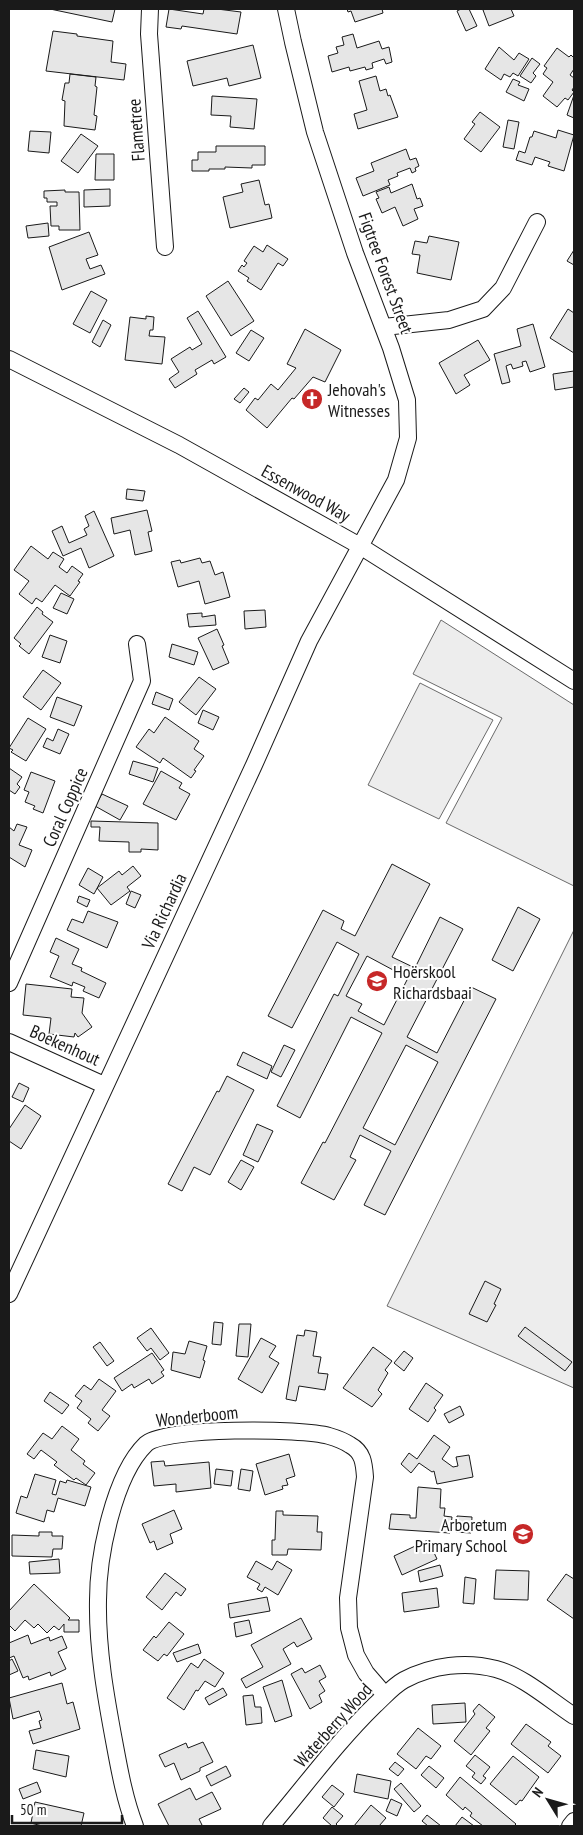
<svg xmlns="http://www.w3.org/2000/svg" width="583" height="1835" viewBox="0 0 583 1835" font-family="'PT Sans Narrow',sans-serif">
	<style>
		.built { fill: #ededed; stroke: #6a6a6a }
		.building { fill: #e6e6e6; stroke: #1a1a1a; fill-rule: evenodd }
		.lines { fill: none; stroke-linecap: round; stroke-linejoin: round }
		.minor-casing { stroke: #1a1a1a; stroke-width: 18 }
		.minor { stroke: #fff; stroke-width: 16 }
		.labels { text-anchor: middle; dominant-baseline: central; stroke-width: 4; stroke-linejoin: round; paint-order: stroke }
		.street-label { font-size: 18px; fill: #1a1a1a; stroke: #fff }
		.poi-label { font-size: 18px; fill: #1a1a1a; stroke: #fff; text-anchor: start }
	</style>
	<rect width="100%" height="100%" fill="#fff"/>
	<!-- built -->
	<path class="built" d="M441 620 574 705V886L446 823 502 718 413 674Z
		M420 683 493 720 439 819 368 785Z
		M574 930V1388L387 1306Z"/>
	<!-- building -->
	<path class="building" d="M50 9H115L112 22Z
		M169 9 203 14 204 9H217L241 12 237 34 182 26 181 29 166 27Z
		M347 9H382L383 13 355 22 351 11 348 12Z
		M461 9H469L477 26 466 31 457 11Z
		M486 9H511L514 16 489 26 483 10Z
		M53 31 77 34V36L113 41 111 62 126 64 124 80 46 71Z
		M353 34 357 48 379 41 382 49 389 47 392 62 386 64 384 59 372 63 373 68 366 70 365 67 350 71 349 67 332 72 328 56 338 53 336 47 344 45 342 37Z
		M253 45 261 78 229 86 227 78 193 86 187 61Z
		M499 47 514 60 519 53 529 59 518 76 513 73 510 77 504 74 501 80 485 69Z
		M557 48 569 57 571 55 574 58V69L570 75 574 78V87L572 90 574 92 568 100 565 98 557 107 543 96 553 82 543 74 547 68 544 66Z
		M532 58 540 64 533 73 536 76 531 83 520 76Z
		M70 74 96 77 95 86 97 87 94 115 97 116 95 130 64 126 65 101 62 100 65 83H69Z
		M376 76 380 91 386 89 388 96 390 95 398 117 358 129 354 114 367 110 359 81Z
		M513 79 520 82 518 85 529 89 524 101 506 92Z
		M574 95V118L567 115Z
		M212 96 257 99 254 129 230 127 231 116 211 115Z
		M480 112 500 127 481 152 464 139 475 124 472 122Z
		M508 120 519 122 514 149 503 147Z
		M558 130 574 135 564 171 548 166 550 162 535 157 532 165 516 160 519 151 525 153 530 137H532L534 131 556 138Z
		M30 131 51 132 49 153 28 151Z
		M81 134 98 146 78 173 61 161Z
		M216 146H265V165H252V168L225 167V169H209V171H192V160H198V152H216Z
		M406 149 410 160 416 158 419 166 415 168 416 171 412 173 410 168 397 173 398 176 388 180 390 185 363 196 356 178 374 171 371 163Z
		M96 154H114V180H95Z
		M259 180 265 205 269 204 272 218 230 228 223 197 243 192 241 184Z
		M412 184 417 199 420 198 423 206 414 209 418 219 403 226 395 207 382 213 376 199 379 198 376 192 389 187 391 193Z
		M110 189V206L84 207V190Z
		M65 190V192H79L80 230H59V226H51L50 206H57V202H47V198H44V191Z
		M48 223 49 236 28 238 26 226Z
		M89 232 98 255 86 259 90 269 101 265 105 274 62 290 49 247Z
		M429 236 459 242 451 280 417 273 420 255 412 254 415 241 427 243Z
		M267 245 288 259 283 266 278 263 261 290 247 281 249 278 238 271 242 265 244 267 247 263 244 261 254 246 263 252Z
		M574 250V265L567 261Z
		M228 281 254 321 231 336 206 296Z
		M91 291 107 300 90 333 73 324Z
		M568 309 574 313V353L550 338Z
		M198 311 226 357 214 364 212 360 195 370 197 374 175 388 169 379 179 372 171 359 190 347 192 350 202 344 187 318Z
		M146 316 154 317 153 330H150L149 336 165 337 162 364 125 360 130 317 146 319Z
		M103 320 111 325 100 347 92 342Z
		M533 324 545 367 530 372 526 361 522 362 523 366 513 369 511 364 506 366 510 382 502 384 494 354 521 346 517 329Z
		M305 329 341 350 325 382 313 377 294 399 292 398 267 428 246 410 255 398 258 400 271 384 278 390 296 368 287 364Z
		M251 330 264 338 249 361 236 353Z
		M478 340 490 360 464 375 470 385 456 394 439 363Z
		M574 371V387L555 390 553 374Z
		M244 388 249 392 240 403 234 399Z
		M127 489 145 491 143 501 126 499Z
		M147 510 152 531 148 532 152 551 135 555 130 530 114 534 111 518Z
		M94 511 114 556 89 568 81 548 63 556 52 531 62 526 69 543 87 535 84 529 89 526 85 516Z
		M31 546 48 559 53 552 64 559 59 567 67 573 72 566 83 574 78 581 80 582 70 596 55 585 42 602 36 598 32 604 19 594 29 581 14 570Z
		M200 558 202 563 210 561 215 575 223 572 230 597 205 604 199 581 178 587 171 562 180 560 181 563Z
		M61 593 74 599 67 614 53 608Z
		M37 607 43 612 42 614 53 622 29 654 19 646 21 644 14 638Z
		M265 610 266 627 245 629 244 611Z
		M202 613V617L215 615 216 625 189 627 187 614Z
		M217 629 224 645 222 646 229 663 213 670 198 638Z
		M50 635 67 641 60 663 42 657Z
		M172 644 198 652 194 665 169 657Z
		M43 670 61 683 41 710 23 697Z
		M199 677 216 689 196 715 179 702Z
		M156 692 173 699 169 710 152 704Z
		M57 697 82 706 74 726 50 717Z
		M203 710 219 717 213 730 198 723Z
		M165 717 199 741 194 749 204 756 194 770 196 771 191 778 163 758 160 763 136 747 149 729 154 733Z
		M28 718 46 729 26 761 11 752 13 750 9 748Z
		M58 729 69 734 60 754 43 747 47 738 53 741Z
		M133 761 158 768 153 782 129 774Z
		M9 768 22 777 17 784 20 787 15 794 9 790Z
		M161 771 182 783 179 788 190 794 176 820 143 804Z
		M31 772 55 781 43 813 33 809 35 806 25 802 29 792 24 790Z
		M102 794 128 806 120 820 95 806Z
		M91 821 158 823V850L141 849V852H129V842L99 841 100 827H91Z
		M17 824 27 827 19 845 32 850 25 867 9 857V827L14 831Z
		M392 864 430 884 392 957 415 968 440 917 463 929 407 1037 437 1053 471 987 496 999 385 1215 364 1205 391 1151 360 1135 350 1157 356 1160 334 1200 301 1183 323 1142 325 1143 382 1033 351 1017 300 1118 277 1106 334 994 338 996 359 954 337 942 292 1028 268 1016 323 910 344 921 341 929 355 936ZM367 956 408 978 384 1025 358 1011 362 1004 346 996ZM406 1045 438 1062 395 1145 363 1128Z
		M133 866 141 876 127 887 130 891 111 905 97 888 119 871 122 875Z
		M88 868 103 877 94 894 79 885Z
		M131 891 141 895 135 908 126 904Z
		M79 896 90 900 87 907 77 902Z
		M518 907 540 919 513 971 492 960Z
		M88 911 118 922 107 948 67 930 72 919 83 923Z
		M56 938 79 949 72 964 82 968 81 971 106 983 99 998 83 991 85 987 73 982 72 986 50 977 59 956 50 952Z
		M26 984 72 989 71 997 84 998 82 1013 92 1027 78 1037 75 1033 74 1037 49 1034 51 1018 23 1015Z
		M284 1045 295 1050 281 1077 271 1072Z
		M243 1052 272 1066 267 1079 237 1065Z
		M227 1076 254 1090 210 1175 194 1167 182 1191 168 1184 217 1091 219 1092Z
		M19 1083 29 1088 23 1102 12 1097Z
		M25 1105 41 1116 21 1149 9 1141V1129Z
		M257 1124 273 1131 258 1162 243 1155Z
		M241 1160 254 1167 241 1190 228 1182Z
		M485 1281 501 1289 494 1304 496 1305 487 1322 469 1314Z
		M214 1322 223 1323 221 1345 212 1344Z
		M239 1324H251L248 1357 236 1356Z
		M525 1327 572 1362 565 1371 518 1336Z
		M151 1328 169 1353 160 1360 151 1348 147 1351 137 1338Z
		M305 1330 317 1332 313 1356 321 1357 318 1373 328 1374 325 1390 299 1386 296 1401 286 1399 297 1335 304 1336Z
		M261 1338 276 1346 269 1357 279 1363 262 1393 238 1379Z
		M189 1341 207 1346 203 1360 205 1361 200 1378 171 1370 173 1352 185 1354Z
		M100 1342 114 1361 107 1366 93 1347Z
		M373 1347 392 1361 385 1370 388 1373 378 1390 382 1394 372 1407 343 1388Z
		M404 1351 413 1358 404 1371 394 1363Z
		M152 1353 164 1370 161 1372 164 1376 152 1384 149 1379 134 1388 132 1384 122 1391 114 1378Z
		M99 1379 116 1391 102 1410 110 1416 98 1431 88 1423 91 1419 77 1408 82 1401 75 1396 84 1385 91 1390Z
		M426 1383 443 1395 434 1408 436 1410 428 1422 409 1409Z
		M50 1392 69 1405 62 1414 44 1401Z
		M460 1406 464 1415 449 1423 444 1414Z
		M62 1426 79 1439 71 1450 85 1461 83 1464 95 1473 86 1485 76 1478 74 1480 54 1465 57 1462 41 1450 34 1459 27 1454 43 1433 52 1439Z
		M434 1435 450 1447 442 1459 453 1467 458 1466 456 1457 469 1455 473 1477 437 1484 434 1471 432 1472 419 1463 411 1473 401 1464 409 1453 417 1459Z
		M289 1454 295 1476 286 1479 288 1485 282 1486 283 1489 265 1495 256 1464Z
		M164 1461 165 1466 209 1462 211 1488 176 1492V1484L154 1486 151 1462Z
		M216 1469 233 1471 231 1486 214 1484Z
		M241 1469 253 1471 250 1491 238 1489Z
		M35 1474 56 1480 52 1494 56 1495 60 1481 66 1483 67 1480 91 1487 85 1506 58 1498 54 1512 47 1510 44 1522 16 1513 21 1496 27 1498Z
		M418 1487 441 1489 440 1508H445L444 1516 452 1517 450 1533 389 1529 391 1514 410 1515V1518H416Z
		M174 1510 182 1529 170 1534 173 1543 157 1550 154 1541 150 1543 142 1524Z
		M276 1511H283V1515L318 1516 317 1532H322L321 1550 288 1549 287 1555H272V1540H275Z
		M457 1516 472 1517 471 1533 456 1532Z
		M39 1532H52V1536H63L62 1549H53L52 1557 12 1556V1535L39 1536Z
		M428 1540 437 1559 402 1575 394 1556Z
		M59 1559 60 1573 30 1574 29 1562Z
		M256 1561 272 1570 277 1561 292 1570 278 1595 265 1587 262 1592 257 1589 260 1584 247 1577Z
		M440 1565 443 1576 420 1582 418 1571Z
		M496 1570 529 1571 528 1600 494 1599Z
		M165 1573 186 1589 181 1596 176 1592 162 1610 146 1597Z
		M566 1574 574 1579V1619L547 1600Z
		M465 1577 476 1579 474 1604 463 1603Z
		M34 1584 70 1618 68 1620H79V1632H64V1624L59 1630 54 1626 47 1633 38 1624 34 1628 25 1620 15 1631 9 1625V1611Z
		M437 1588 439 1607 404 1612 402 1593Z
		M267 1597 270 1611 230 1618 228 1604Z
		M301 1618 312 1639 297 1647 294 1642 283 1649 291 1664 246 1688 241 1679 263 1667 251 1645Z
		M249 1620 252 1633 236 1637 234 1623Z
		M169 1622 184 1634 167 1656 164 1654 158 1661 143 1650 154 1636 156 1638Z
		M28 1635 31 1644 49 1637 50 1641 62 1636 67 1648 58 1652 66 1669 51 1676 50 1672 29 1680 28 1676 23 1678 14 1656 9 1658V1643Z
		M198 1644 201 1653 177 1662 173 1653Z
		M12 1659 18 1671 9 1675V1661Z
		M204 1659 224 1673 215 1687 205 1681 198 1691 196 1690 184 1710 167 1698 191 1663 198 1668Z
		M320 1665 326 1677 319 1681 325 1691 319 1695 322 1702 310 1709 291 1674 302 1668 305 1673Z
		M282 1680 292 1716 275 1722 263 1687Z
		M62 1683 67 1704 73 1702 80 1729 33 1744 29 1731 41 1728 39 1721 42 1720 39 1711 13 1719 9 1698Z
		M223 1688 227 1695 209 1705 205 1698Z
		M253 1695 255 1707H261L262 1723 246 1725 243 1696Z
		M465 1703 466 1722 433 1724 432 1705Z
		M479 1704 495 1717 486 1728 490 1731 471 1755 454 1741 475 1714 473 1711Z
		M526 1724 551 1742 548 1746 561 1756 548 1773 511 1744Z
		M418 1728 441 1746 431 1759 426 1756 416 1769 397 1754Z
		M203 1742 213 1762 200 1768V1771L181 1780 174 1763 165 1767 159 1755 186 1743 188 1748Z
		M36 1750 69 1756 66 1777 33 1769Z
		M475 1755 490 1767 483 1776 486 1778 481 1784 472 1777 475 1773 466 1766Z
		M513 1756 539 1777 522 1801 520 1800 516 1805 490 1784Z
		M395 1762 404 1769 398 1776 389 1769Z
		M226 1766 231 1776 211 1786 206 1776Z
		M429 1766 444 1778 436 1788 421 1775Z
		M357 1774 391 1781 388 1799 354 1792Z
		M460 1777 516 1824 514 1826H483L470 1816 472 1813 465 1807 463 1810 446 1795Z
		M37 1782 41 1792 23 1799 19 1789Z
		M401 1783 421 1806 414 1812 394 1789Z
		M332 1785 344 1794 334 1807 322 1797Z
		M190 1788 196 1800 212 1792 221 1809 199 1819 202 1825 199 1826H169L158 1804Z
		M391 1799 402 1804 397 1816 386 1811Z
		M35 1802 84 1813 81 1826H42L31 1823Z
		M371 1805 386 1818 379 1826H354Z
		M332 1807 343 1816 336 1824 338 1826H332L323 1818Z
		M427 1815 441 1826H428L422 1821Z
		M462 1817 474 1826H455Z"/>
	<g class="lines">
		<!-- minor casing -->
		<g class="minor-casing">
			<path id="minor" d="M150 9 149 34 165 247
				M384 327 449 320 483 309 503 288 537 222
				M9 359 179 445 360 546 574 681
				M9 983 142 681 137 644
				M9 1042 104 1085
				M9 1294 254 765 309 641 396 480 408 438 407 400 391 348 355 253 315 132 293 42 286 9
				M135 1826C125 1800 120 1773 115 1746 106 1698 97 1649 98 1600 98 1556 114 1475 146 1444 164 1427 303 1428 329 1436 336 1438 344 1441 350 1445 363 1452 364 1463 365 1477L348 1598 349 1628 356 1655 366 1673 385 1695
				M271 1826C305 1786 337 1742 375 1705 384 1697 393 1686 404 1680 432 1665 466 1661 496 1669 523 1676 551 1701 574 1716
				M570 1826 574 1821"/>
		</g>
		<!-- minor -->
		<use href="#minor" class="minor"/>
	</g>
	<!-- icons -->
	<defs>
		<g id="church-disc" transform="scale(1.125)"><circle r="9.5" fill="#c62828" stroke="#fff"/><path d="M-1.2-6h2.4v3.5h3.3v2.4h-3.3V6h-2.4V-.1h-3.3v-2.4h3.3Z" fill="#fff"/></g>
		<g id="school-disc" transform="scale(1.125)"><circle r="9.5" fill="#c62828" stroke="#fff"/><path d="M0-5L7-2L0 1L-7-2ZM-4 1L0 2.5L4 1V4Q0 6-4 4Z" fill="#fff"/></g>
	</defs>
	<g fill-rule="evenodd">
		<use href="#church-disc" x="312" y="399"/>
		<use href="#school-disc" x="377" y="981"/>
		<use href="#school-disc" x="523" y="1534"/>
	</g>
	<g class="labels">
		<!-- street labels -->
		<g class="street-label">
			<text transform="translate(136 130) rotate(-94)">Flametree</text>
			<text transform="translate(386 273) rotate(70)">Figtree Forest Street</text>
			<text transform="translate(306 493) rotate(29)">Essenwood Way</text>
			<text transform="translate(65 807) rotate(-66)">Coral Coppice</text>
			<text transform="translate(164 911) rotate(-65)">Via Richardia</text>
			<text transform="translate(65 1045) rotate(24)">Boekenhout</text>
			<text transform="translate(197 1416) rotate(-6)">Wonderboom</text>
			<text transform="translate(333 1725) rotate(-48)">Waterberry Wood</text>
		</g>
		<!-- poi labels -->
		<g class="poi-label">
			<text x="328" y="389">Jehovah's<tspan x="328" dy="21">Witnesses</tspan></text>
			<text x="393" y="971">Hoërskool<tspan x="393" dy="21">Richardsbaai</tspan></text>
			<text x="507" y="1524" text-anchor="end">Arboretum<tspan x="507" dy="21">Primary School</tspan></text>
		</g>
	</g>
	<!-- border -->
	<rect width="583" height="1835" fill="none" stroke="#1a1a1a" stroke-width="20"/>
	<!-- north arrow -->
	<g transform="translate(548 1800) rotate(307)" stroke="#ffffff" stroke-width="4" paint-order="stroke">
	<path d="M0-4L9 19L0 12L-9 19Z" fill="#1a1a1a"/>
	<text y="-8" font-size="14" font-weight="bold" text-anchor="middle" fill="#1a1a1a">N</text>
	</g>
	<!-- scale -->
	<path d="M12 1815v8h110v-8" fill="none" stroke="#1a1a1a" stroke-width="2.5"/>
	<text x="20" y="1815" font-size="15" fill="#1a1a1a" stroke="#ffffff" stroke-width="4" paint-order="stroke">50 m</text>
</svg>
